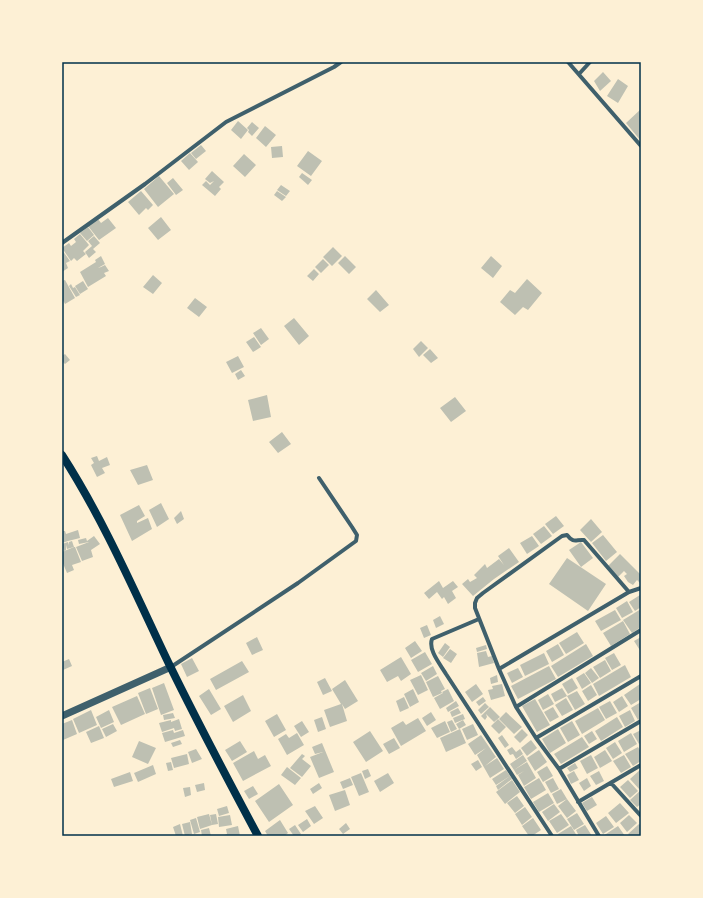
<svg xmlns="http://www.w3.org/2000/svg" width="703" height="898" viewBox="0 0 703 898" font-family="'Sofia Sans Condensed',sans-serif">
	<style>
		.building { fill: #bec0b2 }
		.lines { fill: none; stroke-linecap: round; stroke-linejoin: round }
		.minor { stroke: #3f606c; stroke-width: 4 }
		.tertiary { stroke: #3f606c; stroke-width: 7 }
		.secondary { stroke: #003049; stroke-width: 8 }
		.neatline { fill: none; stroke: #003049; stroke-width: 1.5 }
	</style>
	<rect width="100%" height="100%" fill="#fdf0d5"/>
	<!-- building -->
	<path class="building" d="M603 72 611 81 600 91 594 81Z
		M618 79 628 86 618 103 607 96Z
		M641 109V141L626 123Z
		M238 121 248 130 241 139 231 130Z
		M252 122 259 128 252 136 248 132 249 130 247 128Z
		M265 126 276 135 266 147 256 138Z
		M201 145 206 151 196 159 191 153Z
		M282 146 283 157 272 158 271 147Z
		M308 151 322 161 311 176 297 166Z
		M190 153 198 162 189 170 181 161Z
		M244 154 256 165 245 177 233 166Z
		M212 171 224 182 219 187 221 189 215 196 202 185 206 181 210 185 214 181 210 183 205 179Z
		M302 173 312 180 308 185 299 177Z
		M159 176 174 194 158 207 144 189Z
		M173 178 183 190 176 195 167 183Z
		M281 185 290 191 286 196 277 190Z
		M141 191 153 205 148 210 146 208 139 215 128 202Z
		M277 191 286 197 282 201 274 195Z
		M161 217 171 230 158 240 148 228Z
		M108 218 116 228 99 240 88 226 98 219 101 223Z
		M88 227 94 235 87 241 80 233Z
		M80 234 89 245 83 251 86 254 77 261 74 258 71 261 62 248 69 243 71 246 76 242 74 239Z
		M94 236 100 243 93 249 96 252 89 258 85 252 92 246 88 241Z
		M333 247 342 256 332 266 323 257Z
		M62 250 70 261 66 263 68 268 62 272Z
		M101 256 105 264 98 268 101 267 103 271 101 267 105 265 109 271 104 273 106 276 88 287 80 272 96 262 95 260Z
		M345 256 356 267 349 274 338 263Z
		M491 256 502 266 493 278 481 268Z
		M323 259 329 265 321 273 315 267Z
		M314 269 319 274 313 281 307 276Z
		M153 275 162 283 153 294 143 287Z
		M527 279 542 293 528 310 523 307 515 315 500 302 510 290 515 293Z
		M65 280 75 298 65 304 62 298V281Z
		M83 281 88 289 80 294 75 286Z
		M71 284 73 288 75 287 80 295 76 297 69 286Z
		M376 290 389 305 380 312 367 299Z
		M195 298 207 307 199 317 187 308Z
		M294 318 309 336 299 345 284 326Z
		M261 328 269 339 261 345 253 333Z
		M254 337 261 347 253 352 246 342Z
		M421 341 428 348 419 357 413 349Z
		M430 349 438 358 431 363 423 355Z
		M65 354 70 360 65 364 62 361V356Z
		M238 356 244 367 232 373 226 362Z
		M241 370 245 376 238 380 235 374Z
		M267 395 271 417 253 421 248 400Z
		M455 397 466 411 451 422 440 408Z
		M282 432 291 444 278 453 269 442Z
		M97 456 99 461 107 457 110 465 102 468 105 473 97 477 91 465 94 463 91 458Z
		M147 465 153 480 138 485 130 470Z
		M161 503 169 519 157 527 149 510Z
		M139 505 145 516 137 521V523L148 518 152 529 132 541 120 515Z
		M181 511 184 519 177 524 174 518Z
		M556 516 564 526 553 534 545 524Z
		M591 519 602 532 591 542 580 530Z
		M544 526 552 536 541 544 533 534Z
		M78 530 80 538 68 541 66 535 68 541 62 543V531H65L66 534Z
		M603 535 617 552 606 561 592 543Z
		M94 536 100 544 91 550 93 557 82 561 76 547 89 542 79 544 78 540 86 538 87 541Z
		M532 536 539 546 527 554 520 543Z
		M72 541 74 547 67 549 66 545V550L64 551 62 544 68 542 69 545V542Z
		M581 542 593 558 581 567 569 550Z
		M74 547H75L81 562 72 565 74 570 67 573 62 561V552Z
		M509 548 519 562 494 579 473 596 462 584 468 579 470 582 477 578 474 575 485 564 487 568 499 559 504 565 498 556Z
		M620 554 641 575V584L637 580 633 585 628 582 624 576 627 574 624 571 618 577 608 566Z
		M567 558 606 584 588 611 549 584Z
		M439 581 443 588 453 581 458 587 452 591 456 598 448 604 444 597 442 599 437 592 429 599 424 593Z
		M640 595 641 597V607L635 611 629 602Z
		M627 601 633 612 622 618 616 608Z
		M641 609V627L632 633 623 620Z
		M615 610 621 620 601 631 595 621Z
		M440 616 444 624 436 628 433 620Z
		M623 621 630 634 611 646 603 633Z
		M427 625 431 635 424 638 420 628Z
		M577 632 584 643 566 654 559 643Z
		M257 637 263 650 252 655 246 643Z
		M641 637V652L634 641Z
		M415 641 422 651 411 658 405 648Z
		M445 643 450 647 443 657 438 653Z
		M558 644 564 655 552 662 546 651Z
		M586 644 593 656 558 677 551 666Z
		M486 645 487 649 477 652 476 648Z
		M450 649 457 654 451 663 443 658Z
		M486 651 488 657 492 656 494 663 479 667 477 653Z
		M425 652 432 664 418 672 411 660Z
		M544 653 549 664 525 676 520 665Z
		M614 653 621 665 612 670 605 658Z
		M401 657 411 674 401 681 398 676 387 682 380 670Z
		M192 658 199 671 187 677 181 664Z
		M69 659 72 666 63 670 62 662Z
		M605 660 611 671 600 678 593 667Z
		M242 661 249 672 216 690 210 679Z
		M625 665 631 677 599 696 593 684Z
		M433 666 437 674 426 681 421 673Z
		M549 666 556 679 518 699 511 686Z
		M518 668 523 677 512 683 507 673Z
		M591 668 599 678 592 683 585 673Z
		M584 673 591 683 582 689 576 678Z
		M421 675 428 690 418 695 410 680Z
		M497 675 498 682 491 684 490 678Z
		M438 676 445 689 441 691 442 693 433 697 426 682Z
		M325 678 332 691 323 695 317 682Z
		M572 678 578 688 568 694 562 684Z
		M345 680 358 701 345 709 342 704 347 721 330 727 324 710 341 704 332 689Z
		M164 683 174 710 161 715 152 688Z
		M476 684 483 694 472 702 465 692Z
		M502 684 505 696 491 700 488 690 493 689 492 686Z
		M640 684 641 699 631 705 624 695Z
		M591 685 597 695 588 701 582 691Z
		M150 688 158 709 146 714 138 693Z
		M562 688 567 696 555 702 551 694Z
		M209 689 221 709 211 715 199 696Z
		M413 689 419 702 410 707 404 694Z
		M448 689 454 701 440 709 434 698 443 693 442 692Z
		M577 691 585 704 575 710 567 696Z
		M548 694 554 704 543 710 538 700Z
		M243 695 251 711 233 722 224 706Z
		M137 696 145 714 121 725 112 707Z
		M622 696 628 706 619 712 613 702Z
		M404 697 409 708 400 712 396 701Z
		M483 697 486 701 479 706 476 702Z
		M566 698 573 710 562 716 555 705Z
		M535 699 550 725 537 732 522 706Z
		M456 701 459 706 448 712 446 708Z
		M610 701 617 713 606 719 599 707Z
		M641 702V718L638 720 631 708Z
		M485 703 489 707 481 714 478 710Z
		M490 707 500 717 494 722 486 714 487 717 485 720 481 716Z
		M553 707 559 717 550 722 544 712Z
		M458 708 461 713 452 717 450 712Z
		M598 708 605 720 582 734 575 721Z
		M91 710 97 725 79 733 73 719Z
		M109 710 114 722 101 728 96 717Z
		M630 710 635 721 625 727 619 716Z
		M431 712 436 720 427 726 422 718Z
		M506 712 522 727 514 734 499 719Z
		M173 713 175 718 164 720 163 715Z
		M277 714 286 730 274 737 265 721Z
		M463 714 465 719 455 723 453 718Z
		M322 717 326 729 318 732 314 720Z
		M617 717 623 727 601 741 595 731Z
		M418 718 426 731 401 746 391 728 403 721 406 725Z
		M179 719 182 729 175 731 174 728 162 732 159 723 171 720V722Z
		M498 719 506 727 499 734 491 726Z
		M72 720 77 734 63 740 62 724Z
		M452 720 457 729 451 732 447 722Z
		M463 720 466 725 459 729 456 724Z
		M302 721 309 732 301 737 294 726Z
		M445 721 450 732 437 738 431 728Z
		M572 721 580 735 568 742 560 728Z
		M113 724 117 731 106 737 102 729Z
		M473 724 478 735 467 740 462 729Z
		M99 726 104 738 91 743 86 732Z
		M460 729 466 743 446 752 440 738Z
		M522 729 528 735 520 743 514 737Z
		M558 729 566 743 550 753 542 739Z
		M173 730 174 733 183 730 185 736 165 742 162 733Z
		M641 730V742L639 744 633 734Z
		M370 731 383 751 366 762 353 742Z
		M592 731 597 739 589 744 584 736Z
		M297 733 304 745 287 755 278 739 286 734 289 738Z
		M631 733 637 744 624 752 618 741Z
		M481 735 496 757 485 766 497 758 504 769 490 778 477 755 486 748 475 755 468 744Z
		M502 735 509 745 505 748 498 738Z
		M582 737 589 747 561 764 554 754Z
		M394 738 400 748 389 754 383 744Z
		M180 740 182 744 173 747 171 743Z
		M531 740 537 748 527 756 521 748Z
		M139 741 156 748 148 764 132 757Z
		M240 741 247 752 232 761 225 750Z
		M615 742 622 753 613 759 606 748Z
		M322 743 334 772 319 778 310 757 323 752 315 754 312 747Z
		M512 747 516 752 520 749 523 754 516 759 513 754 510 755 507 750Z
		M638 747 641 752V761L633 766 625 754Z
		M196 749 202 759 192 763 188 752Z
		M539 750 547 762 535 771 527 758Z
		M605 750 612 761 600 768 594 757Z
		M254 751 258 759 265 755 271 766 243 781 233 763Z
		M187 754 189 764 174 768 171 758Z
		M302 754 305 756 302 759 311 766 302 777 290 768Z
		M523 755 527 761 514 770 510 764Z
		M591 755 598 768 587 774 580 761Z
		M624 755 631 767 621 773 613 761Z
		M478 760 482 767 476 771 471 764Z
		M171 762 173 770 168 771 166 763Z
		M527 762 536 778 524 786 518 775 524 771 517 775 514 770Z
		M575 763 578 768 570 772 567 768Z
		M153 765 156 774 138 782 134 773Z
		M547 766 553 776 543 782 537 772Z
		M287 767 301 778 295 785 281 775Z
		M368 769 371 776 365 779 362 771Z
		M641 769V789L640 790 630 779Z
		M506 770 510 776 496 785 492 779Z
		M574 771 579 780 571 784 567 775Z
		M599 771 604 781 596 785 590 776Z
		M130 772 133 781 114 787 111 779Z
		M361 773 369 792 359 796 351 777Z
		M388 773 394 783 380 792 374 781Z
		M510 776 512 779 498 790 496 786Z
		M350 778 353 785 343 789 340 782Z
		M539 778 546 790 531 799 524 787Z
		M553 778 559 789 551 793 545 782Z
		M587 778 591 786 584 791 579 783Z
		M512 780 520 792 505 804 496 792Z
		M628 780 638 791 630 798 620 787Z
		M204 783 205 790 197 792 195 785Z
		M319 783 322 788 313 794 310 789Z
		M279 784 293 805 269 822 255 801Z
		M253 786 258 794 249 799 244 791Z
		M190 787 191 795 185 797 183 788Z
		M561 789 567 799 557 804 552 794Z
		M345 790 350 805 335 811 329 795Z
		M641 790V804L637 807 630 800Z
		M548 793 554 803 539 812 533 802Z
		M517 796 524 806 515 813 507 803Z
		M592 797 597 805 587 811 582 803Z
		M567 799 576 811 567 818 558 806Z
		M620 803 629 813 616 823 608 813Z
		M554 804 560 812 548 821 542 812Z
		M227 806 229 813 219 816 217 809Z
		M315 806 323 818 314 824 305 811Z
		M525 807 532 817 522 825 515 814Z
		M577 813 584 824 574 830 567 819Z
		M209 814 212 825 200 829 197 817Z
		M216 814 218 824 212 825 210 815Z
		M561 814 569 825 557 833 549 821Z
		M230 815 232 825 219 827 218 817Z
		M629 815 637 823 627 832 620 823Z
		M606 816 614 827 603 834 596 823Z
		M196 818 200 832 194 834 190 820Z
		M533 818 541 830 532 836H529L522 826Z
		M307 819 311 826 303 832 298 825Z
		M280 820 288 833 284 836H274L273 835 268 836 265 831Z
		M190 822 192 834 185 836 182 824Z
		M346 823 350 829 343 834 339 829Z
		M180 824 183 836H176L173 827Z
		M639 824 641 826V835L639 836H630L628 834Z
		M295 825 301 834 298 836H294L289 829Z
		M585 825 592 836H579L576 830Z
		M238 826 240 836H222L227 834 226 829Z
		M571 826 577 836H559L558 834Z
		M618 826 625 836H603Z
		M209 828 211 836H202L201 830Z"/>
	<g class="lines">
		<!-- minor -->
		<path class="minor" d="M568 62 641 146
			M579 74 590 62
			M62 243 145 184 226 122 334 67 341 62
			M479 619 432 639C428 650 440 664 446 674L552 836
			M171 667 298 583 356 541 357 535 352 527 319 478
			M499 669 629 592 641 588
			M516 707 641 630
			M536 738 641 676
			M559 769 641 721
			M611 783 641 816
			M578 802 641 765
			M599 836 559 769 536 738 516 707 499 669 475 608V603L477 598 483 593 562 536 567 535C574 544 576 539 584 540L629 592"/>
		<!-- tertiary -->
		<path class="tertiary" d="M62 716 171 667"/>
		<!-- secondary -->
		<path class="secondary" d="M62 455C105 522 136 595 170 666 198 723 228 780 258 836"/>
	</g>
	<!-- border -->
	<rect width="703" height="898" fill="none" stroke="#fdf0d5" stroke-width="126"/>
	<rect x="63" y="63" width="577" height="772" class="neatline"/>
</svg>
